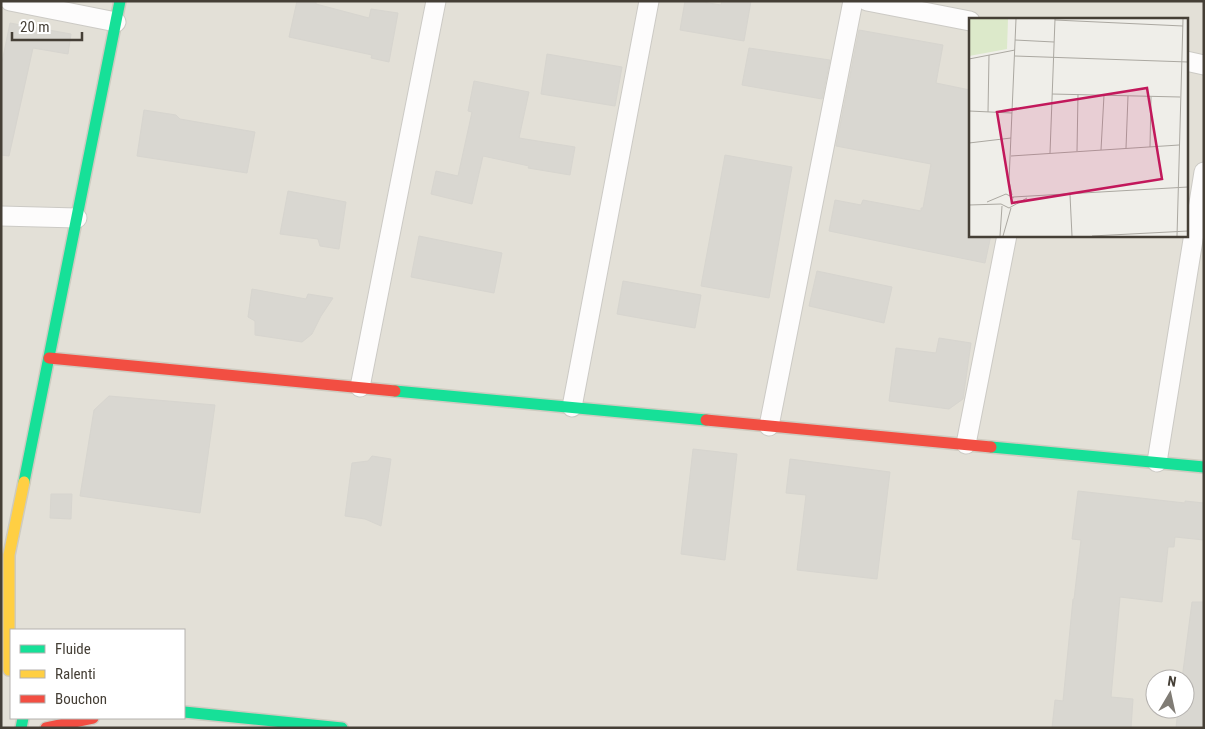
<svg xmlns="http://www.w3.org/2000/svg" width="1205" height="729" font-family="'Roboto Condensed',sans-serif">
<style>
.residential{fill:#e3e0d7;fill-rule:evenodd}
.building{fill:#d9d7d1;stroke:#d7d5cf}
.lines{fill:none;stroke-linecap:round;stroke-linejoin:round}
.street-casing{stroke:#cccac5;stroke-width:21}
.fast-casing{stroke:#cecbc0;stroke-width:14}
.slow-casing{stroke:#cecbc0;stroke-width:14}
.jam-casing{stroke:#cecbc0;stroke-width:14}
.street{stroke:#fdfcfc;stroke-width:19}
.fast{stroke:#16e098;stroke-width:11}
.slow{stroke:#ffcf43;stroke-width:11}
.jam{stroke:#f24e42;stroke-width:11}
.inset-road{fill:none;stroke:#aba8a1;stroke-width:1}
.view{fill:#c2185b;fill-opacity:0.15;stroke:#c2185b;stroke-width:2.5}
.inset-edge{fill:none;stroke:#453f36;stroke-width:2.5}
</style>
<rect width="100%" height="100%" fill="#efeee9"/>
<path class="residential" d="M1 1H1204V728H1ZM970 19H1186V235H970ZM11 630H184V718H11ZM1155 679H1185V709H1155Z"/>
<g class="building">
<path d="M297 1H316V4L369 18 371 9 398 13 389 62 371 58 372 55 289 37Z"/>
<path d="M685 1H697L721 5 722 1H751L744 41 680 30Z"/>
<path d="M10 23 71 34 68 54 33 48 9 156 1 155V67Z"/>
<path d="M859 30 943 45 936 83 970 90V235H991L985 263 829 231 835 200 861 205 863 200 921 211V208H923L931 164 836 146Z"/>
<path d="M749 48 830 60 822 99 742 85Z"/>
<path d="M547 54 622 67 615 106 541 94Z"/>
<path d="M474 81 529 92 519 138 575 147 570 175 528 168 529 166 483 156 472 204 431 194 436 171 458 176 472 112 468 111Z"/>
<path d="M144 110 176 115 180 119 255 132 247 173 137 156Z"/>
<path d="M725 155 792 167 769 298 701 286Z"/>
<path d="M288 191 346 202 339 249 320 246 318 239 280 234Z"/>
<path d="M419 236 502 253 494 293 411 277Z"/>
<path d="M817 271 892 287 884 323 809 306Z"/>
<path d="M623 281 701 295 695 328 617 314Z"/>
<path d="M252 289 306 299 308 294 333 298 321 316 312 334 302 342 255 335V321L248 317Z"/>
<path d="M939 338 971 343 963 399 949 409 889 401 896 348 936 353Z"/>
<path d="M109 396 215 405 200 513 80 496 94 410Z"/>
<path d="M693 449 737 454 725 560 681 554Z"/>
<path d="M372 456 391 459 381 526 365 519 345 516 352 463 368 461Z"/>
<path d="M790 459 890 472 877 579 797 570 806 495 786 493Z"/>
<path d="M1078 491 1185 503V501L1204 503V540L1175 537 1174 547H1168L1162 602 1120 597 1111 697 1133 699 1131 728H1052L1055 700 1063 701 1073 599H1074L1081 540 1072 539Z"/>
<path d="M51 494H72L71 519 50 518Z"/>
<path d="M1192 602H1204V728H1176L1178 709H1185V679H1182Z"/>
</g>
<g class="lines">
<g class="street-casing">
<g id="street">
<path d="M10 1 116 22"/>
<path d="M867 1 970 21"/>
<path d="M1186 61 1204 65"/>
<path d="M1 216 77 218"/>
<path d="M360 387 436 1"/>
<path d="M572 407 649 1"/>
<path d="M769 426 853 1"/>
<path d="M966 444 1007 235"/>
<path d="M1157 462 1204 172"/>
</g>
</g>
<g class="fast-casing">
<g id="fast">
<path d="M395 391 706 420"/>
<path d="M991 447 1204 467"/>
<path d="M24 482 120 1"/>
<path d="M184 712 342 728"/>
<path d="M21 728 23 718"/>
</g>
</g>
<g class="slow-casing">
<path id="slow" d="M9 670V555L24 482"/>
</g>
<g class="jam-casing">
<g id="jam">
<path d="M49 358 395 391"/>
<path d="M706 420 991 447"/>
<path d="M46 728 93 718"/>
</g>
</g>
<use href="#street" class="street"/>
<use href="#fast" class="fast"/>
<use href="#slow" class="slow"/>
<use href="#jam" class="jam"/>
</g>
<g transform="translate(969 18)">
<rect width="219" height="219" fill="#efeee9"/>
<path d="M0 1H39L38 31 0 38Z" fill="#dce9ca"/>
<path class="inset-road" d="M86 2 214 8M46 22 85 24M46 38 219 44M0 41 46 32M83 76 211 79M0 93 43 95M19 94 20 37M0 125 42 120M181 129 182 79M157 130 159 78M132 132 135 77M108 133 109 76M81 135 86 1M42 138 210 127M43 177 40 163 47 1M101 177 103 218M44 179 219 169M18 184 37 176 45 180M0 187 32 186 40 190 58 180M31 218 33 188M34 218 42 190M123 218 219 213M208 218 214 1"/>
<path class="view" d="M178 70 193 161 43 185 28 94Z"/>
<rect width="219" height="219" class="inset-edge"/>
</g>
<rect width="1205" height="729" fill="none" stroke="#453f36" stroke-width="5"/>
<rect x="10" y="629" width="175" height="90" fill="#ffffff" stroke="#b5b2af"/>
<rect x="20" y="645" width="25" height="8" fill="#16e098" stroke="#b5b2af"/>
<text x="55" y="654" font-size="15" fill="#453f36">Fluide</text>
<rect x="20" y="670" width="25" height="8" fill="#ffcf43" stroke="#b5b2af"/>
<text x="55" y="679" font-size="15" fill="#453f36">Ralenti</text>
<rect x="20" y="695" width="25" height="8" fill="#f24e42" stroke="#b5b2af"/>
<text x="55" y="704" font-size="15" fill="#453f36">Bouchon</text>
<g transform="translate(1170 694) rotate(9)"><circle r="24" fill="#ffffff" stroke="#b5b2af"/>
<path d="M0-4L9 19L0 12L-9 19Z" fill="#807c75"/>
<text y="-8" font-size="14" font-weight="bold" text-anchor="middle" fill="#453f36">N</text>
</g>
<path d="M12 32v8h70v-8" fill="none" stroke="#453f36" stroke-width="2.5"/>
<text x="20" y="32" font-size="15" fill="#453f36" stroke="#ffffff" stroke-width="4" paint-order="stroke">20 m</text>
</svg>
